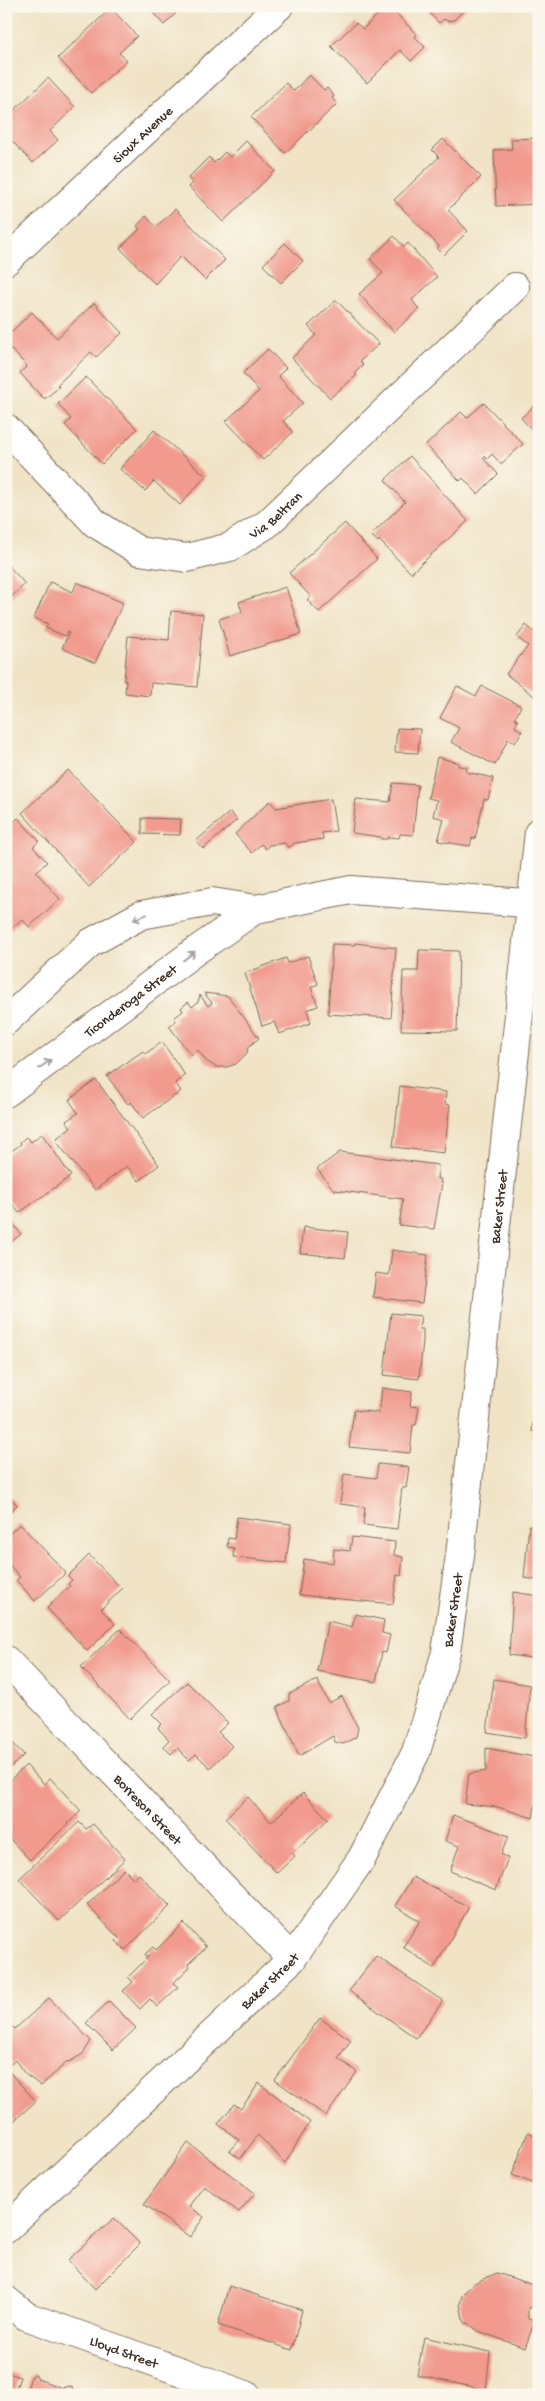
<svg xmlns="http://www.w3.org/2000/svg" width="545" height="2401" font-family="'Gochi Hand',sans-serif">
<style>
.building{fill:#f19a8d}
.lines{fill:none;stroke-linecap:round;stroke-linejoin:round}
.street-casing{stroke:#7a6b59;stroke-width:30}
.secondary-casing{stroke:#7a6b59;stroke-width:30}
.street{stroke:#fff;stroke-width:28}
.secondary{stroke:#fff;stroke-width:28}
.oneway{stroke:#a79f9a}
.labels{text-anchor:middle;stroke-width:4;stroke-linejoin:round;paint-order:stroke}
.street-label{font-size:14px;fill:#3b2a1e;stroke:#fbf7ec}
</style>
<rect width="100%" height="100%" fill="#fbf7ec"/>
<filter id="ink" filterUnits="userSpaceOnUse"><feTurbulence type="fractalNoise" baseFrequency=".02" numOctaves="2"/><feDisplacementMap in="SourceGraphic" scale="10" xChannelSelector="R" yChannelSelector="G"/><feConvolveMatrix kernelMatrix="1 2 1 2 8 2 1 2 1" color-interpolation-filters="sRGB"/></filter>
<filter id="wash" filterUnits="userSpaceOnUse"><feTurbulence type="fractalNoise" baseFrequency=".0096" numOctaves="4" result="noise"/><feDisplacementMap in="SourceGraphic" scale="20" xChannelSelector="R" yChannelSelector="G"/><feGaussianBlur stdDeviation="1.12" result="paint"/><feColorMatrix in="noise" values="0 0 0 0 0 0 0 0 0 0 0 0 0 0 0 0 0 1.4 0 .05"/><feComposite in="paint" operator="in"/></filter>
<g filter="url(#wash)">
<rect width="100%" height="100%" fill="#f0e3c6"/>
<g id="blocks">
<g class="building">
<path d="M147 6H183L164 25Z"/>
<path d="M386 6H389L417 35 415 37 425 47 411 61 400 50 367 83 331 46 356 23 363 29Z"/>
<path d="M423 6H468L454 20 447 21 444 19 439 23Z"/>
<path d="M111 8 137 36 119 53 127 60 91 93 58 58Z"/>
<path d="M309 75 324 90 327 88 334 96 332 98 337 104 285 153 251 117 286 83 294 91Z"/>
<path d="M48 78 75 107 50 131 58 140 33 163 6 135V118Z"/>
<path d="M539 138V204L496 206 494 150 512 149 511 139Z"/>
<path d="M443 139 481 177 448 210 468 231 444 255 437 248 439 246 394 200 439 157 432 150Z"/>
<path d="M246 141 275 171 223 222 189 187 193 183 188 178 209 157 214 163 225 152 230 157Z"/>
<path d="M175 209 225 260 205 280 181 256 155 284 120 248 140 229 137 226 146 216 156 227Z"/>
<path d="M394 236 404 247 408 243 437 277 412 300 419 309 394 332 359 294 383 273 370 259Z"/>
<path d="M285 243 303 261 281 283 263 265Z"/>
<path d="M336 300 379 344 360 361 363 365 355 373 357 375 330 398 292 358 316 335 308 326Z"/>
<path d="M94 303 122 333 96 357 91 352 57 385 59 387 46 398H43L20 373 27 366 6 344V337L32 312 57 338Z"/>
<path d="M268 349 286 368 278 376 303 403 283 421 293 432 263 460 226 421 259 391 243 373Z"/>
<path d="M86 377 137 429 102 464 65 425 71 419 58 404Z"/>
<path d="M539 401V437L521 418Z"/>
<path d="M484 403 523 444 501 464 492 454 487 459 485 456 483 458 498 474 478 494 463 478 460 481 426 445 461 412 467 418Z"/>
<path d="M154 430 206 476 180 505 154 481 145 491 120 469Z"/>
<path d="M410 456 468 521 411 573 379 540 378 542 371 535 405 502 385 480Z"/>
<path d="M345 523 377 559 319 612 307 600 311 597 289 573Z"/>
<path d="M6 563 25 584 6 602Z"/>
<path d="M50 582 73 592 77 582 123 603 95 663 62 648 69 633 67 632 65 636 46 628 48 624 34 618Z"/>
<path d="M286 587 301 634 230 656 219 619 242 612 239 602Z"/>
<path d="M171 611 203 614 197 687 151 683 150 696 125 693 126 681 124 680 128 636 169 640Z"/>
<path d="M526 625 539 636V690L534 696 506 674 528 646 517 637Z"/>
<path d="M457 686 476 696 482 686 521 706 515 718 518 721 515 727 522 731 515 743 508 739 495 765 451 742 459 728 440 718Z"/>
<path d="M397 728 420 729 418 753 395 752Z"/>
<path d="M437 757 459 763 458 766 467 767 466 772 493 778 488 800 484 799 475 839 472 838 470 846 438 841 444 819 433 816 437 800 428 798Z"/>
<path d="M68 770 137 842 89 887 22 813Z"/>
<path d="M393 783 418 785 413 835 400 834 399 838 388 837V839H381V837L352 833 356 799 390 802Z"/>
<path d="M331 799 336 831 322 833 323 839 295 843 288 848 285 843 269 845 266 849 261 844 252 853 235 834 270 801 276 808Z"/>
<path d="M230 812 237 820 203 849 196 841Z"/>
<path d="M18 818 39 841 33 847 47 862 36 872 60 899 29 927 22 919 11 929 6 924V829Z"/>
<path d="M142 818 181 819 180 835 142 834Z"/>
<path d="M355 943 396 948 391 1018 328 1014 332 944 355 945Z"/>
<path d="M419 950 459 951 457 1031 401 1030 403 971H418Z"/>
<path d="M308 956 318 984 311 987 318 1006 307 1010 311 1023 279 1034 274 1022 262 1026 245 973 286 958 288 963Z"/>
<path d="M204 993 228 996 259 1038 248 1047 247 1053 236 1064 227 1067H216L206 1061 198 1050 191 1055 169 1026 176 1021 174 1018 183 1011 181 1008 188 1002 192 1007 198 1002 200 995 208 1006 212 1003Z"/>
<path d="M162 1042 185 1075 175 1083 181 1091 143 1118 131 1102 128 1104 107 1076 143 1051 145 1054Z"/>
<path d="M96 1080 159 1165 139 1181 127 1166 95 1190 56 1141 58 1139 57 1138 71 1127 66 1121 78 1113 69 1100Z"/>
<path d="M400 1086 446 1092 445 1104 450 1105 444 1153 393 1147Z"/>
<path d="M42 1134 71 1176 19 1213 6 1195V1155L21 1144 20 1142 26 1137 31 1142Z"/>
<path d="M340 1152 438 1165 437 1179H441L440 1183H442L434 1229 399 1225 403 1199 334 1190 317 1169Z"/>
<path d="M6 1215 21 1234 6 1246Z"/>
<path d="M303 1227 348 1232 345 1258 300 1253Z"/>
<path d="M392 1250 428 1255 422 1303 373 1297 376 1273 389 1275Z"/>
<path d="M391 1313 421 1316 419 1329H423V1341L419 1379 384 1375Z"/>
<path d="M382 1388 412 1392 410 1406 419 1407 416 1425H413L410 1453 349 1447 354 1410 379 1413Z"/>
<path d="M535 1403 539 1404V1432L532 1431Z"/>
<path d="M537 1450H539V1503L533 1502Z"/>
<path d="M378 1464 409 1467 406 1488H402L397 1529 363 1525 365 1507 340 1504 344 1474 376 1478Z"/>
<path d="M6 1493 17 1505 6 1515Z"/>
<path d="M237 1517 291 1524 286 1563 233 1557 234 1548 227 1547 228 1538 234 1539Z"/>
<path d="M20 1524 66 1573 35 1601 16 1580 20 1577 6 1561V1537Z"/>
<path d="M529 1525 539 1527V1580L524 1578Z"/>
<path d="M352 1537 395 1542 394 1555 403 1557 401 1576 397 1575 393 1604 299 1595 304 1559 333 1563 334 1549 350 1551Z"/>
<path d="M89 1555 122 1589 101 1609 115 1624 87 1651 47 1608 70 1586 68 1584 72 1580 68 1576Z"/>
<path d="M513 1592 539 1596V1659L509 1655Z"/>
<path d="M355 1614 384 1620 382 1633 390 1635 386 1653 382 1652 376 1682 317 1671 328 1621 352 1627Z"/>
<path d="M120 1629 170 1680 130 1719 81 1667Z"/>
<path d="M494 1679 530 1685 525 1738 487 1732Z"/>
<path d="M317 1680 329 1703 342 1696 358 1728 356 1737 343 1744 335 1742 333 1736 299 1756 277 1707 289 1701V1694Z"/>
<path d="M187 1682 228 1723 218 1732 232 1746 210 1768 196 1754 189 1760 177 1748 171 1754 163 1746 169 1740 158 1728 162 1724 152 1714Z"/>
<path d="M6 1732 12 1738 10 1740 24 1755 6 1772Z"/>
<path d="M486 1748 539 1758V1781L533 1818 498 1807 465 1804 469 1774 486 1771Z"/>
<path d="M26 1765 44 1784 50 1778 81 1811 30 1860 6 1835V1784Z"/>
<path d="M303 1793 328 1819 292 1853 295 1856 277 1873 225 1818 248 1797 271 1822Z"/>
<path d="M453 1815 509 1836 501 1854 508 1858 496 1890 450 1871 459 1846 445 1841Z"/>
<path d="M79 1822 86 1829 93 1824 125 1859 59 1921 19 1879Z"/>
<path d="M124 1869 134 1879 139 1874 170 1906 125 1950 116 1941 119 1938 87 1905Z"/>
<path d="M413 1877 469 1907 434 1968 403 1947 420 1921 395 1906Z"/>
<path d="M184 1923 206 1947 188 1964 190 1967 173 1983 178 1987 157 2007 150 1999 140 2009 123 1991 133 1982 128 1977 148 1957 145 1954 153 1947 156 1950Z"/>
<path d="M376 1956 443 2001 416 2038 349 1991Z"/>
<path d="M49 1998 91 2041 83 2054 69 2062 68 2061 41 2086 25 2074 15 2060 9 2065 6 2062V2030L11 2025 15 2029Z"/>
<path d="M109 2001 136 2028 113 2050 86 2023Z"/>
<path d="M320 2018 351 2040 338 2058 357 2072 326 2116 275 2080Z"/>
<path d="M9 2072 36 2101 6 2128V2075Z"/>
<path d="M259 2083 310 2122 285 2163 258 2135 240 2159 229 2151 239 2140 218 2124 234 2104 241 2109Z"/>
<path d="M539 2084V2104L533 2101 534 2099 532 2097Z"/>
<path d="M528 2132 539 2137V2192L533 2190 535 2184 512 2175Z"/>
<path d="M188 2143 255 2193 239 2212 204 2186 189 2206 204 2217 190 2237 144 2204Z"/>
<path d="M114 2218 140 2244 95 2289 68 2260Z"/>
<path d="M497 2273 536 2286 533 2308 528 2307V2318L535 2320 525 2348 478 2331 468 2323 466 2324 463 2319 460 2304 462 2295 474 2283Z"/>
<path d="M229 2286 302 2310 292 2350 218 2325Z"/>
<path d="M424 2337 490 2352 486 2390 417 2375Z"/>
<path d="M6 2372 20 2377 14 2395H6Z"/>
<path d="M35 2374 38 2379 62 2388 68 2386 72 2387 73 2395H25L31 2377Z"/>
</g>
</g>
</g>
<g filter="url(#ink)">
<use href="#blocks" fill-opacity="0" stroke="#7a6b59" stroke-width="1"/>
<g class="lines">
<g class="street-casing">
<g id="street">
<path id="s1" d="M6 261 279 6"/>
<path id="s2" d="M6 428 95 523 139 551 187 558 230 547 267 524 515 287"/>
<path id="s3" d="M6 1660 292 1959"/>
<path id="s4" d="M6 2300 26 2316 246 2395"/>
</g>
</g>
<g class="secondary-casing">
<g id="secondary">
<path d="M6 1021 90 943 141 915 212 902 256 909 351 890 539 904"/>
<path id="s5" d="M6 1093 194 952 256 909"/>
<path id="s6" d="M6 2229 292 1959 362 1858 416 1752 446 1652 460 1555 539 832"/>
</g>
</g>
<use href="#street" class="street"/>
<use href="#secondary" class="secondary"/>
</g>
<defs><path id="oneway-shaft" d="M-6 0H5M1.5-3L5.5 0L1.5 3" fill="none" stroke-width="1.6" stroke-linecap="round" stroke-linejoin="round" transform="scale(1.25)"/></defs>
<g class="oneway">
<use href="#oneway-shaft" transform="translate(140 917) rotate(159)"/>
<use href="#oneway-shaft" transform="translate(189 956) rotate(-37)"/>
<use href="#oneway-shaft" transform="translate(45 1064) rotate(-37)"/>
</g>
</g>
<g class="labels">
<g class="street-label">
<text dy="5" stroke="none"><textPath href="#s1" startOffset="186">Sioux Avenue</textPath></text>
<text dy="5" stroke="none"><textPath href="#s2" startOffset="331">Via Beltran</textPath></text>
<text dy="5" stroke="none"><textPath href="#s5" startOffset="155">Ticonderoga Street</textPath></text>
<text dy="5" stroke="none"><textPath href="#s6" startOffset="1188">Baker Street</textPath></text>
<text dy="5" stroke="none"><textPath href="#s6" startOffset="782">Baker Street</textPath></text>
<text dy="5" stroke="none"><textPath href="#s3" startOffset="206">Borreson Street</textPath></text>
<text dy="5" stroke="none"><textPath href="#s6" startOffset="362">Baker Street</textPath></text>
<text dy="5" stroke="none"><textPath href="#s4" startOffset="130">Lloyd Street</textPath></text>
</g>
</g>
<rect width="545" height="2401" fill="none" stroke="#fbf7ec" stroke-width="25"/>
</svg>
